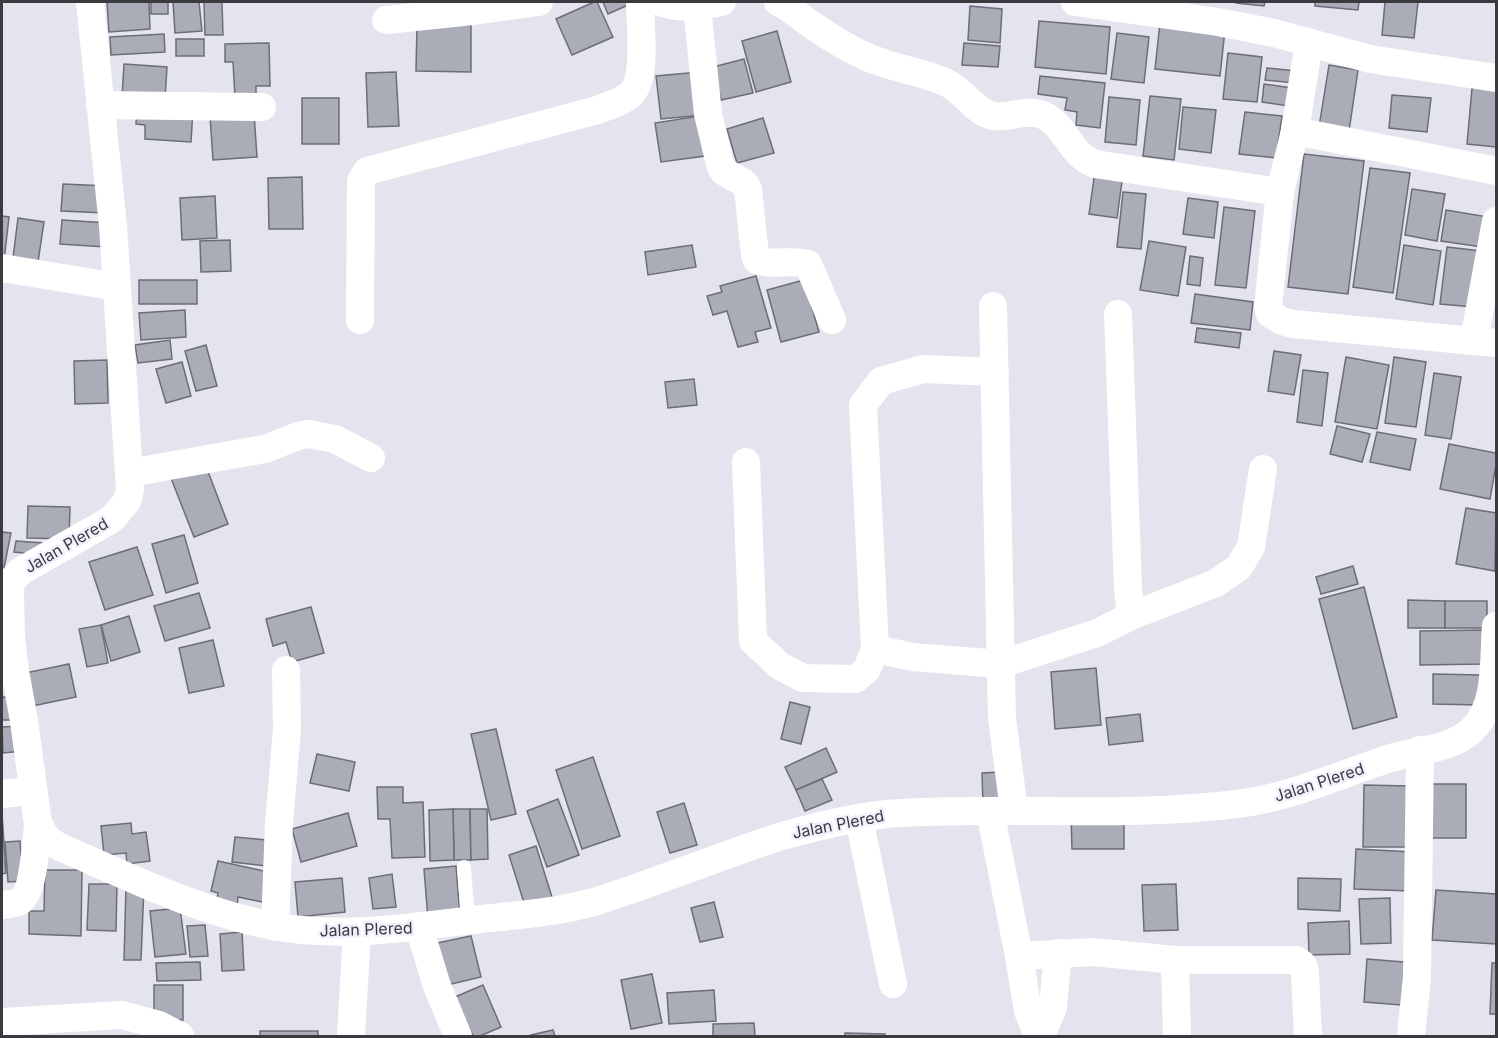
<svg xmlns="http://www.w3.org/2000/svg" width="1498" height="1038" font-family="Inter,sans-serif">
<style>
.building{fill:#aaacb7;stroke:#6c6d77;stroke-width:1.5}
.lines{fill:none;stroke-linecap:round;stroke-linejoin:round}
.service{stroke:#fff;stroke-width:14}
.minor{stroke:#fff;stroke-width:28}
.labels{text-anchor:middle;stroke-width:5;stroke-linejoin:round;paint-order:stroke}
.street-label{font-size:16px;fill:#3a3a3f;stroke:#f1f1fd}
</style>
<rect width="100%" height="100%" fill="#e4e4ef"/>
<g class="building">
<path d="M107 2H149L150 29 109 32Z"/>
<rect x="151" y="2" width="17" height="12"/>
<path d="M173 2H199L202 31 175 33Z"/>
<path d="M204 2H222L223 35H205Z"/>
<path d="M594 2H597L613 37 572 55 556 19Z"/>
<path d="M603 2H627L628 5 608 14Z"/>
<path d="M1236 2H1265L1264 6 1236 3Z"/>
<path d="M1315 2H1359L1358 10 1315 6Z"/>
<path d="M1385 2H1418L1414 38 1382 35Z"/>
<path d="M970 6 1002 9 1000 43 968 40Z"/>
<path d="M1039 21 1110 27 1106 74 1035 67Z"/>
<path d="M1160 23 1225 30 1220 76 1155 69Z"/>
<path d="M417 24 471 25V72L416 71Z"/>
<path d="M777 31 791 82 756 92 742 41Z"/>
<path d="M1117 33 1149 37 1144 83 1111 79Z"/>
<path d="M164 34 165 52 111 55 110 37Z"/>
<rect x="176" y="39" width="28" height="17"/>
<path d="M269 43 270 86H256V97L235 98 233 62H225V44Z"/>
<path d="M964 43 1000 46 998 67 962 65Z"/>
<path d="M1228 53 1262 57 1257 102 1223 99Z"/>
<path d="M744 59 753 93 721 100 713 67Z"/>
<path d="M124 64 167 67 165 99 122 97Z"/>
<path d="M1329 65 1358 70 1349 131 1319 127Z"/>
<path d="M1267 68 1296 71 1295 83 1265 80Z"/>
<path d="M396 72 399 126 368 127 366 73Z"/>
<path d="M699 72 704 115 661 119 656 76Z"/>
<path d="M1040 76 1105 83 1100 128 1076 125 1077 112 1065 110 1067 98 1038 94Z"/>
<path d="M1264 84 1292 88 1289 106 1262 102Z"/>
<path d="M1472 88 1496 90V147L1467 144Z"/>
<path d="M1392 95 1431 98 1427 132 1389 128Z"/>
<path d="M1150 96 1181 99 1174 160 1143 156Z"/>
<path d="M1109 97 1140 100 1136 145 1105 142Z"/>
<rect x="302" y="98" width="37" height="46"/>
<path d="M137 106 193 109 191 142 145 139V125L136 124Z"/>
<path d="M1183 107 1216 110 1211 153 1179 149Z"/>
<path d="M1245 112 1282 116 1276 158 1239 154Z"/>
<path d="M254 113 257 157 213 160 210 116Z"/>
<path d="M699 116 705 156 661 162 655 123Z"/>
<path d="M763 118 774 153 737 163 727 129Z"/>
<path d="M1304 154 1364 161 1348 294 1288 287Z"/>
<path d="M1370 168 1410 173 1393 293 1353 287Z"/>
<path d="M1095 171 1123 174 1117 218 1089 214Z"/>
<path d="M302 177 303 229H269L268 178Z"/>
<path d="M63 184 107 186 105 213 61 211Z"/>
<path d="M1412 189 1445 194 1437 241 1405 235Z"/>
<path d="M1123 192 1146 194 1141 249 1117 247Z"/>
<path d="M215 196 217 238 182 240 180 198Z"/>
<path d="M1188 198 1218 202 1214 238 1183 234Z"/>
<path d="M1224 207 1255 211 1246 288 1215 285Z"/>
<path d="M1446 210 1494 218 1489 248 1441 241Z"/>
<path d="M2 216 9 217 4 261 2 260Z"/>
<path d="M18 218 44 222 38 262 13 258Z"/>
<path d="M62 220 108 223 106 247 60 244Z"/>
<path d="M230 240 231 271 201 272 200 241Z"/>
<path d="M1149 241 1186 247 1178 296 1140 290Z"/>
<path d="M692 245 696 267 648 275 645 252Z"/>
<path d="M1404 245 1441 251 1433 305 1396 299Z"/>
<path d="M1447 247 1481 251 1474 307 1440 304Z"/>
<path d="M1190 256 1203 258 1200 286 1187 284Z"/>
<path d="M756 276 771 328 755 332 758 342 738 347 727 311 713 315 707 296 722 292 720 286Z"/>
<rect x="139" y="280" width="58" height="24"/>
<path d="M804 280 819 332 781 342 767 290Z"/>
<path d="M1195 294 1253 302 1250 330 1191 323Z"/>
<path d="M185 310 186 337 141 340 139 313Z"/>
<path d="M1197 328 1241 333 1239 348 1195 342Z"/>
<path d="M170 340 172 359 138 363 135 345Z"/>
<path d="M206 345 217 386 196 391 185 351Z"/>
<path d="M1274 351 1301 355 1294 395 1268 391Z"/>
<path d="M1346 357 1389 365 1377 429 1335 422Z"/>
<path d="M1394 357 1426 362 1416 427 1385 423Z"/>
<path d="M107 360 108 403 75 404 74 361Z"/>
<path d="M182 362 191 396 166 403 156 369Z"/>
<path d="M1303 370 1328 373 1322 426 1297 422Z"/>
<path d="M1434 373 1461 377 1451 439 1425 435Z"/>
<path d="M694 379 697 405 668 408 665 382Z"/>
<path d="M1337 426 1370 434 1362 462 1330 454Z"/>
<path d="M1377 432 1416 439 1410 470 1370 462Z"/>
<path d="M1449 444 1496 453V465L1490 499 1440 489Z"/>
<path d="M204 461 228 524 194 537 169 473Z"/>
<path d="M28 506 70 507 69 539 27 538Z"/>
<path d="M1466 508 1496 513 1495 571 1456 564Z"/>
<path d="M2 532 11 533 4 568H2Z"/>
<path d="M184 535 198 583 166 593 152 544Z"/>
<path d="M16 541 44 543 43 555 14 552Z"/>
<path d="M137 547 153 595 105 610 89 562Z"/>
<path d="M1353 566 1358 584 1321 594 1316 577Z"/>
<path d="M1364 587 1397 717 1353 729 1319 599Z"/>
<path d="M199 593 210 628 165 641 154 606Z"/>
<path d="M1408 600 1445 601V628H1408Z"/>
<rect x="1445" y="601" width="42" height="27"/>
<path d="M311 607 324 653 292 662 286 642 273 646 266 619Z"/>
<path d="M129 616 140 652 111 661 101 625Z"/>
<path d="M101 625 108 663 87 667 79 629Z"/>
<path d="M1483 630V664L1420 665V631Z"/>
<path d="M213 640 224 686 189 693 179 648Z"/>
<path d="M69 664 76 697 32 706 25 673Z"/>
<path d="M1096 668 1101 725 1055 729 1051 672Z"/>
<path d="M1433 674 1481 675 1480 705 1433 704Z"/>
<path d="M2 697 18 698V720H2Z"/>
<path d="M790 702 810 707 801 744 781 739Z"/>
<path d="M1140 714 1143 741 1109 745 1106 718Z"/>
<path d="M21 726 23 751 3 753 2 727Z"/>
<path d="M496 729 516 814 491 820 471 734Z"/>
<path d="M826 748 837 772 796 790 785 767Z"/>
<path d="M317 754 355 762 349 791 310 783Z"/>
<path d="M593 757 620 836 582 849 556 770Z"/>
<path d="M1000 772 1001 804 983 805 982 773Z"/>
<path d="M822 779 832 800 805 811 796 790Z"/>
<path d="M1431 784H1466V838H1430Z"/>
<path d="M1364 785 1410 786 1409 847H1363Z"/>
<path d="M377 787H403V803L423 802 425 857 392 858 390 819H378Z"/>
<path d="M558 799 579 855 547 867 527 811Z"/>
<path d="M684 803 697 845 670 853 657 812Z"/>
<path d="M453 809H470L471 860H454Z"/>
<path d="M453 809 454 860 430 861 429 810Z"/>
<path d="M470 809H487L488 859 471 860Z"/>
<path d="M348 813 357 846 301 862 292 829Z"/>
<path d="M2 814 6 873 2 874Z"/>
<path d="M1071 815H1124V849H1072Z"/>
<path d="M131 823 132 834 146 832 150 861 127 864 126 853 104 855 101 826Z"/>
<path d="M235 837 277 841 274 867 232 862Z"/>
<path d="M20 841 23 881 8 882 5 842Z"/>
<path d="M536 846 552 897 525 906 509 855Z"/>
<path d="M1356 849 1413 852 1411 891 1354 889Z"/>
<path d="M218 861 273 873 267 903 238 897 237 908 216 904 218 893 211 891Z"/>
<path d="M456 866 460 916 428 919 424 869Z"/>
<path d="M45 870H82L81 936 29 934V911H44Z"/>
<path d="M392 874 396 907 373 909 369 878Z"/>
<path d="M342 878 345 912 298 917 295 882Z"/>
<path d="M1298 878 1341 879 1340 911 1298 909Z"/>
<path d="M89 884H117L116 931 87 930Z"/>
<path d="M1176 884 1178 930 1144 931 1142 885Z"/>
<path d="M126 886H144L141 960H124Z"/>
<path d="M1436 890 1496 894V944L1432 940Z"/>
<path d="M1390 898 1391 943 1361 944 1359 899Z"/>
<path d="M714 902 723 937 700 942 691 908Z"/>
<path d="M180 908 186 954 155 957 150 911Z"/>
<path d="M1349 921 1350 954 1309 955 1308 923Z"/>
<path d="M205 925 208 956 190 957 187 926Z"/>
<path d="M242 932 244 970 222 971 220 934Z"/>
<path d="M471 936 481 977 447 985 437 943Z"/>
<path d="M1367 959 1416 963 1414 1006 1364 1002Z"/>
<path d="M200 962 201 980 157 981 156 963Z"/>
<path d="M1492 963H1496V1014H1490Z"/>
<path d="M652 974 662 1023 631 1029 621 980Z"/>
<rect x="154" y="985" width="29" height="35"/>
<path d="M483 985 501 1027 480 1036H473L455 997Z"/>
<path d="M714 990 716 1021 669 1024 667 993Z"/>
<path d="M754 1023 755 1036H713V1024Z"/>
<path d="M553 1030 555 1036H532L531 1035Z"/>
<rect x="260" y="1031" width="58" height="5"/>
<path d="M845 1033 885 1034V1036H845Z"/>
</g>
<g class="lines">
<path class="service" d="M464 867 468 921"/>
<g class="minor">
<path d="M90 2 113 226 130 490 127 501 112 519 21 571 11 581 10 593 11 638 15 671 24 721 38 824 48 840 60 847C129 877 199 912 273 926 341 939 413 927 481 919 520 915 560 912 597 901 660 881 720 856 782 836 814 827 846 819 879 815 909 811 940 812 970 811 1058 810 1148 815 1237 804 1289 798 1338 775 1388 759 1415 750 1452 750 1473 729 1498 704 1493 660 1496 626"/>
<path d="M660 2C681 10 700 6 722 2"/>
<path d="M778 2C791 8 800 17 812 25 828 36 845 47 863 55 890 69 921 70 949 84 964 92 975 112 993 116 1009 119 1027 108 1043 115 1066 125 1070 155 1095 164L1280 192"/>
<path d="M1075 2 1218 22 1274 33 1370 59 1496 78"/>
<path d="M697 7 708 114 720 164 723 171 744 183 748 189 755 255 757 260C773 266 791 259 808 264L832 320"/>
<path d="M386 20 473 11 539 2"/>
<path d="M1309 42 1295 131 1280 192 1268 307 1270 314 1282 321 1293 324 1496 343"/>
<path d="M100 105 262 107"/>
<path d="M1295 131 1496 171"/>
<path d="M2 268 117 287"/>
<path d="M993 306 1002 718 1014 811"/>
<path d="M360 320 361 181 367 171 594 111C605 107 623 102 632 93 647 76 640 24 640 2"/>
<path d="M1474 340 1496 221"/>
<path d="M746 462 753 641 780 666 803 678 856 679 867 669 875 649 913 657 1001 664 1097 633 1131 616 1128 588 1118 314"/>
<path d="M129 473 265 449 298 436 309 434 335 439 371 458"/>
<path d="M1131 616 1216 583 1239 567 1251 547 1263 469"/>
<path d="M875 649 863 405 881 381 923 369 995 372"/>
<path d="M2 794 33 791"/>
<path d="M990 811 1019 956 1028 1011 1038 1036"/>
<path d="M859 818 893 984"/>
<path d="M2 905C7 904 15 904 20 901 34 892 36 840 38 824"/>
<path d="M275 927 279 822 287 730 286 670"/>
<path d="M419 927 437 986 458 1036"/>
<path d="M1019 956 1093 952 1175 960H1296L1303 965 1305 972 1308 1036"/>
<path d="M1175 960 1177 1036"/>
<path d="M2 1022 122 1015 159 1025 180 1036"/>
<path d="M351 1036 357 931"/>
<path d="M1041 1036 1053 1007 1058 953"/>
<path d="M1411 1036 1417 977 1420 750"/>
</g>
</g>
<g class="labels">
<g class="street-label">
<text transform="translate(66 545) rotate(-30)" y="6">Jalan Plered</text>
<text transform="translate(1319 782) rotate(-18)" y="6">Jalan Plered</text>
<text transform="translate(838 824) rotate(-11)" y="6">Jalan Plered</text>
<text transform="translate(366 929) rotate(-2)" y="6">Jalan Plered</text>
</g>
</g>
<rect width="1498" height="1038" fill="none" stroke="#3a3a3f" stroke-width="6"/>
</svg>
